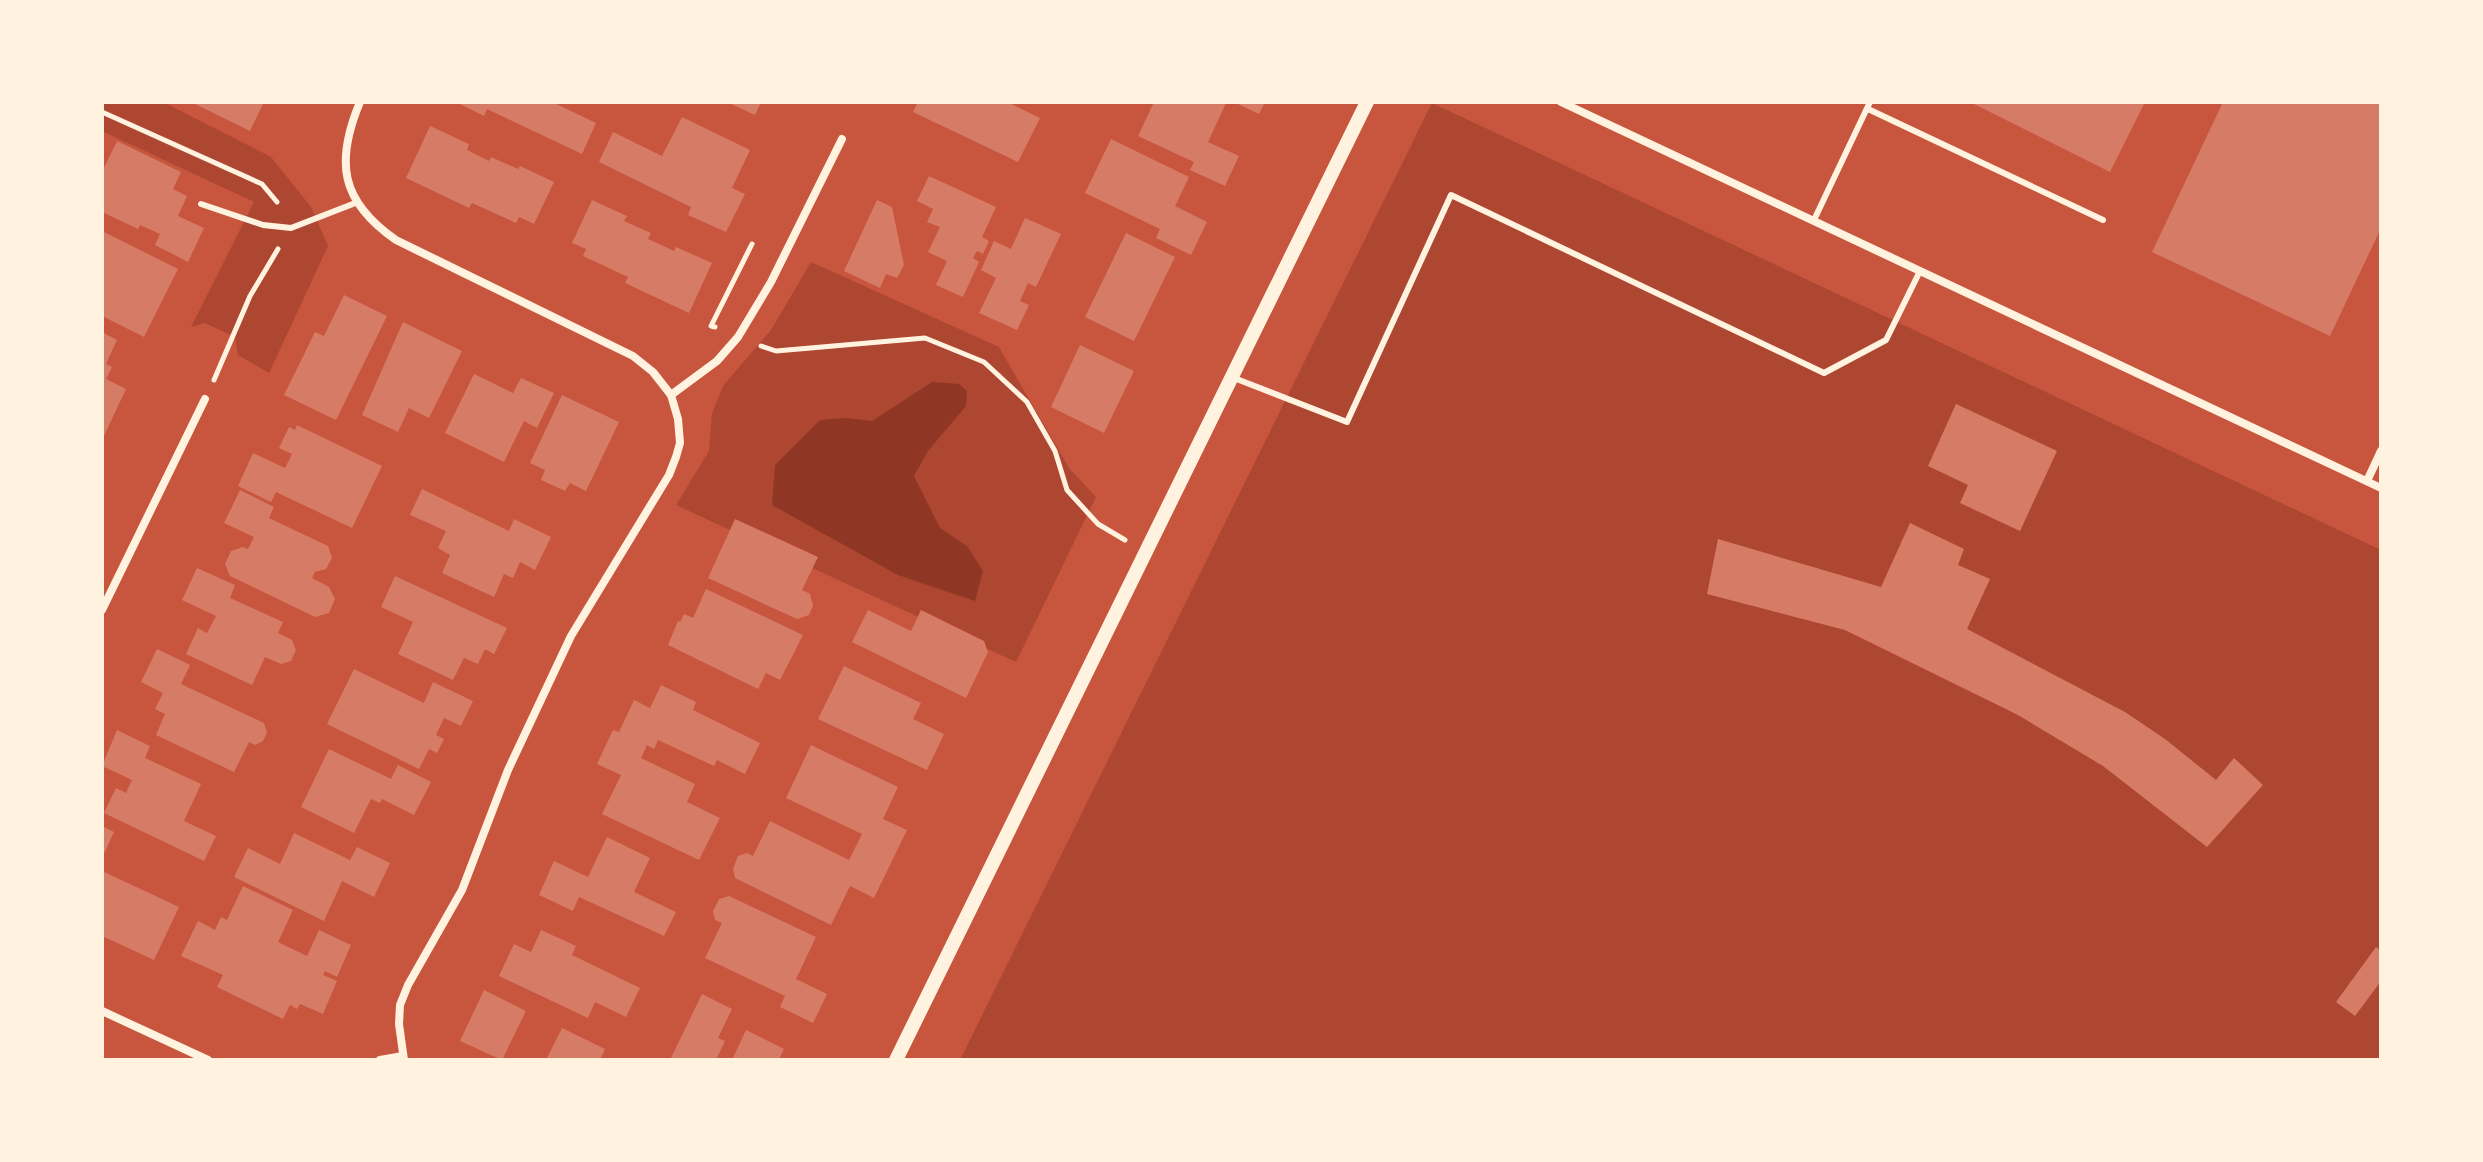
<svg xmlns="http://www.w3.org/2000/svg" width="2483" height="1162" font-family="Lora,serif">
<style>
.green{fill:#ae4732}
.water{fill:#8f3625}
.building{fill:#d67c66}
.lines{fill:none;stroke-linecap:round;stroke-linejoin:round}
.path{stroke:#fff3e0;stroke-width:5}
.service{stroke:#fff3e0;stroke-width:6}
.minor{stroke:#fff3e0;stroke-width:8}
.tertiary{stroke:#fff3e0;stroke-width:14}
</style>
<rect width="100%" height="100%" fill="#c8553d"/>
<g class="green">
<path d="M102 102H163L271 157 311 207 328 246 269 373 238 355 235 337 205 323 191 327 254 202 102 131Z"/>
<path d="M1432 103 2381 550V1060H960Z"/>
<path d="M811 262 999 347 1069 468 1096 497 1016 662 676 505 709 451 712 413 723 386 771 330Z"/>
</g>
<path class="water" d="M932 382 959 384 967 391 966 406 928 451 914 476 940 528 967 546 983 571 975 601 898 575 772 505 775 465 820 420 845 418 872 421Z"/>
<g class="building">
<path d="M191 102H264L250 131Z"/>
<path d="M456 102H552L596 123 582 154 487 109 484 116Z"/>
<path d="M727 102H761L755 115Z"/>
<path d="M918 102H1007L1040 118 1018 162 913 112Z"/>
<path d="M1154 102 1226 103 1208 142 1239 156 1225 186 1190 170 1194 162 1138 136Z"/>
<path d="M1234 102H1265L1259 114Z"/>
<path d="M1970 102H2145L2110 172Z"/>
<path d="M2223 102H2381V228L2330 336 2152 252Z"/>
<path d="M682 117 750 150 732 188 745 194 726 232 688 215 691 207 599 162 613 132 662 156Z"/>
<path d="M430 126 469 144 467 150 489 161 491 157 518 169 520 166 554 182 534 224 519 217 516 223 472 203 469 208 406 178Z"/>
<path d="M1111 139 1189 177 1175 206 1207 222 1191 255 1156 238 1160 229 1085 193Z"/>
<path d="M117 141 181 172 173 189 187 196 178 216 204 228 188 262 155 245 160 234 140 225 138 229 102 212V172Z"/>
<path d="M929 176 996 207 982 237 989 241 983 254 977 251 973 258 979 262 963 297 936 285 947 261 928 252 940 227 927 222 933 209 917 201Z"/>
<path d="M592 200 627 216 624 221 651 233 648 239 674 251 676 247 712 263 689 313 625 283 628 277 583 256 586 249 572 243Z"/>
<path d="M877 200 892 207 904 265 897 278 886 274 880 288 844 271Z"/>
<path d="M1025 218 1061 234 1036 287 1028 283 1020 301 1029 305 1017 330 979 313 996 278 981 270 994 241 1011 249Z"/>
<path d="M102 231 178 269 144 337 102 316Z"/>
<path d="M1126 233 1175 257 1134 341 1085 317Z"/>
<path d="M344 295 387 316 336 420 284 395 315 332 324 336Z"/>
<path d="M403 322 462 351 429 418 409 408 398 432 362 415Z"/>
<path d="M102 332 117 340 106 364 112 367 106 379 126 389 102 440Z"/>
<path d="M1080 345 1134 371 1104 433 1051 407Z"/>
<path d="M474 374 513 393 521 378 554 393 537 428 524 421 504 462 445 433Z"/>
<path d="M562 395 619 422 586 491 570 483 565 491 541 480 545 470 530 463Z"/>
<path d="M1956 404 2057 451 2020 531 1960 503 1968 485 1928 466Z"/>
<path d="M297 425 382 466 352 528 276 492 271 502 238 486 253 453 285 468 292 454 279 448 289 427 295 430Z"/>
<path d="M422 489 509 531 514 519 551 537 535 570 520 562 513 578 504 574 494 597 442 573 450 555 438 548 446 531 410 515Z"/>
<path d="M240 490 274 507 269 518 328 546 332 558 326 569 315 572 312 578 329 587 335 599 329 613 315 617 230 576 225 564 231 551 243 547 248 549 254 537 224 523Z"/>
<path d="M735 519 818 557 802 590 810 594 813 606 809 615 797 619 708 578Z"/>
<path d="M1910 523 1964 549 1958 565 1990 579 1967 629 2125 712 2165 739 2216 780 2234 758 2263 785 2207 847 2103 766 2018 715 1845 630 1707 594 1718 539 1881 587Z"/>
<path d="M197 568 235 585 230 598 283 622 278 633 292 640 296 650 291 661 281 664 265 657 252 685 186 654 198 628 207 633 216 616 182 600Z"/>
<path d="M395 576 507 628 494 654 485 649 478 664 464 658 453 680 398 654 413 622 381 607Z"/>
<path d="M706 589 803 635 780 680 766 673 758 689 668 645 678 621 680 622 684 614 693 618Z"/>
<path d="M868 610 911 631 921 610 984 641 988 652 966 698 852 642Z"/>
<path d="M157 649 190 665 181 684 264 723 267 733 263 741 255 745 249 742 234 772 156 735 165 714 155 709 163 693 141 682Z"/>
<path d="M844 666 921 703 913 719 944 734 927 770 818 719Z"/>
<path d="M354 669 424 703 433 682 473 701 461 726 444 718 436 735 444 739 437 753 429 749 419 769 327 724Z"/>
<path d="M661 685 696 702 693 710 760 743 745 774 717 760 714 766 658 740 654 749 647 745 641 758 695 784 687 802 720 818 699 860 602 814 621 775 597 764 613 730 619 732 634 700 650 708Z"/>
<path d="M117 730 150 746 145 758 201 784 184 821 216 836 204 861 104 813 116 788 126 793 132 780 102 766Z"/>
<path d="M811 745 898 787 883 819 907 830 874 898 850 886 831 925 735 878 733 869 738 856 747 853 753 856 770 821 849 860 862 834 786 798Z"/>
<path d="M329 749 391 779 398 765 431 782 414 815 382 799 380 803 371 799 354 833 301 807Z"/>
<path d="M102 826 114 832 102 858Z"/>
<path d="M294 833 350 860 357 847 390 863 374 897 342 881 324 921 234 877 248 848 280 864Z"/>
<path d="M607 837 650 858 634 892 676 912 664 936 579 897 573 911 539 895 554 861 588 877Z"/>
<path d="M102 871 179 907 154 960 102 936Z"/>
<path d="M243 886 293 910 278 942 307 956 319 930 351 945 337 977 325 971 323 975 337 981 323 1014 300 1004 297 1009 290 1005 283 1019 217 987 223 975 181 956 198 921 215 930 221 917 227 920Z"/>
<path d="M729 896 816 937 796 979 827 994 813 1023 780 1007 785 996 705 958 722 923 715 920 713 911 719 899Z"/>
<path d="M541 930 576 946 572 955 640 988 626 1017 595 1002 588 1018 499 976 514 944 531 952Z"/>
<path d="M2376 947 2381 951V981L2355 1016 2336 1002Z"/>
<path d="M484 990 526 1011 502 1060 460 1041Z"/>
<path d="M702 994 732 1009 718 1038 725 1041 716 1060H670Z"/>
<path d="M562 1028 605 1049 600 1060H546Z"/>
<path d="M746 1030 784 1049 779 1060H732Z"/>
</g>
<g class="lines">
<g class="path">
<path d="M102 112 262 184 277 202"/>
<path d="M715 327 711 326 752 244"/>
<path d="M761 346 776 351 925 338 984 362 1027 402 1055 451 1067 490 1098 524 1125 540"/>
<path d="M214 380 250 296 278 249"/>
</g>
<g class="service">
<path d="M1868 109 2103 220"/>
<path d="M201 204 263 225 291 228 358 202"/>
<path d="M1814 220 1870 102"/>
<path d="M1234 378 1347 422 1451 195 1824 373 1886 340 1920 271"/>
</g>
<g class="minor">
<path d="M360 102C335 162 340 201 396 240L633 356 653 372 671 395 678 419 680 443 676 457 669 475 571 636 508 770 462 890 408 985 400 1005 399 1024 404 1060"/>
<path d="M1561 102 2381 488"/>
<path d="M671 395 717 361 738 337 771 282 842 139"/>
<path d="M2367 481 2381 451"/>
<path d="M102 610 205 399"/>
<path d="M102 1011 208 1060"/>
<path d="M380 1060 403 1056"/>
</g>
<path class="tertiary" d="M896 1060 1367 102"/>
</g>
<rect width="2483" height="1162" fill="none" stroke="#fff3e0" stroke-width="208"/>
</svg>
